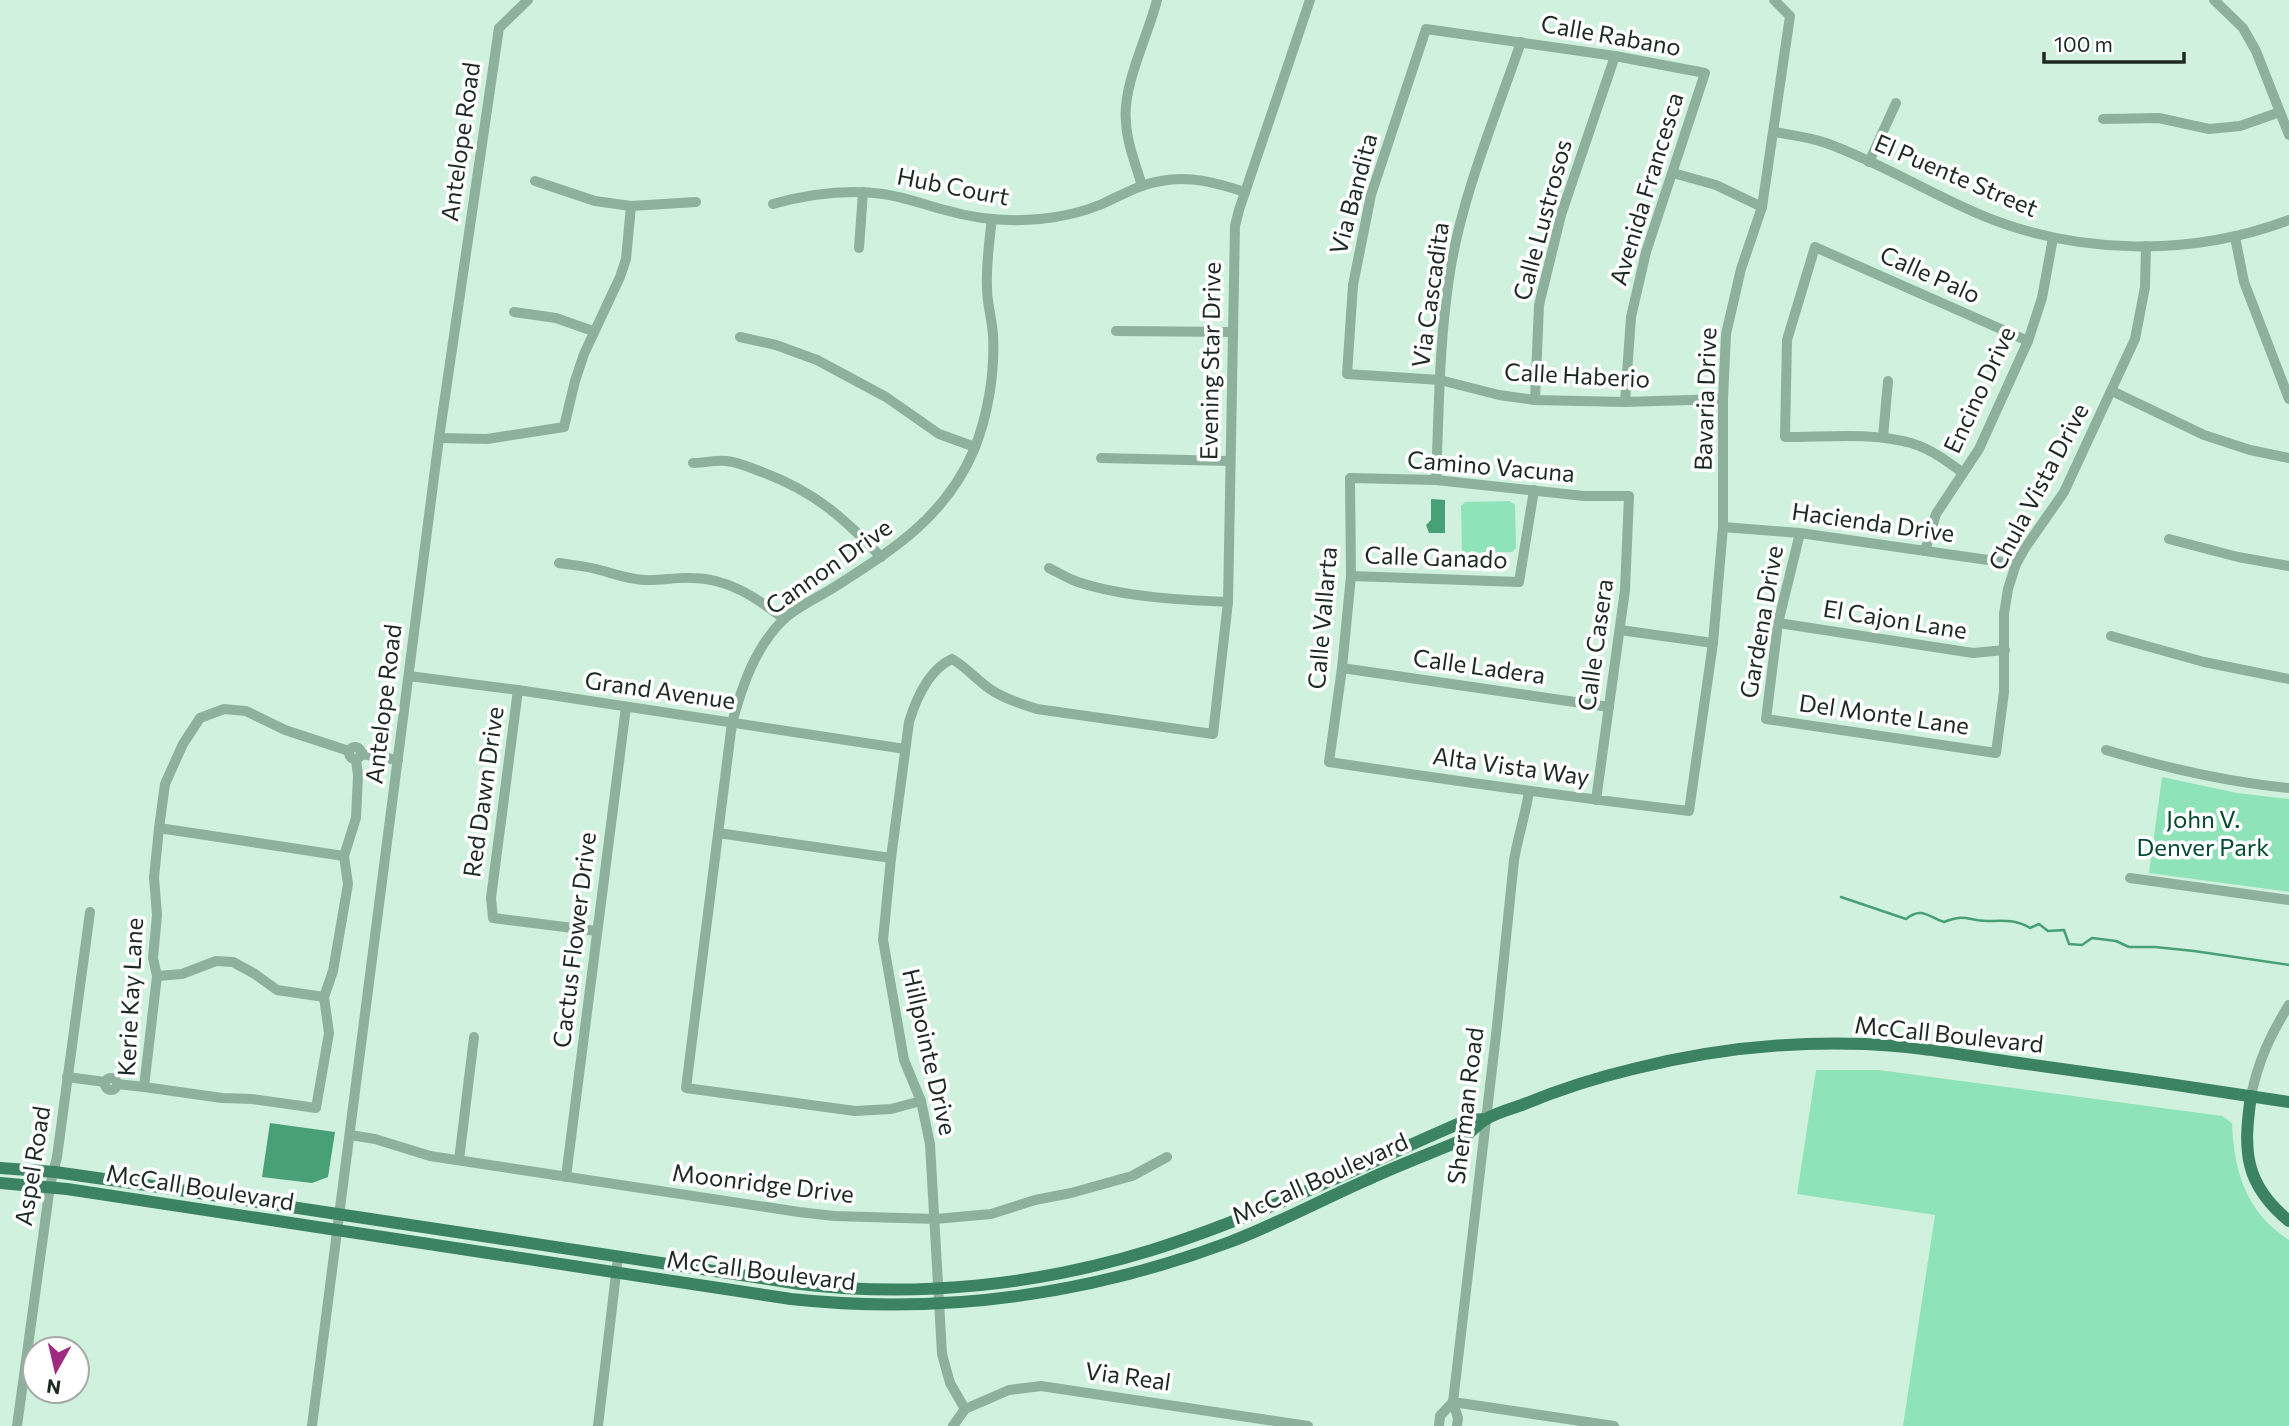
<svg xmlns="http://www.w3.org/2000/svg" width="2289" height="1426" font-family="Commissioner,sans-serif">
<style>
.green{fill:#8ee4b8}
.water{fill:#47a076}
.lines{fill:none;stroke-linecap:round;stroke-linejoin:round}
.stream{stroke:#47a076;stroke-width:2.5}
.minor{stroke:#8eb19e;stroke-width:10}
.major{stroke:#3b8361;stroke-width:12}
.labels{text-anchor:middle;stroke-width:7;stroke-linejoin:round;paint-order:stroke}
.street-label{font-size:24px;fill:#1d2a23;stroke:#fff}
.park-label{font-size:24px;fill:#004a2f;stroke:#fff}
</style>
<rect width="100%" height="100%" fill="#d0f1de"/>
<g class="green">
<path d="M1510 501 1515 505 1516 548 1512 552 1467 553 1462 550 1461 506 1465 502Z"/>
<path d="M2162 777 2237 793 2289 799V892L2149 873Z"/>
<path d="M1816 1070H1879L2222 1116 2232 1123C2234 1172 2246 1212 2289 1240V1426H1903L1935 1215 1797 1194Z"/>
</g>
<g class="water">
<path d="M1431 499 1445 500V533H1429L1426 525 1431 520Z"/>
<path d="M270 1123 335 1132 328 1177 312 1183 262 1177Z"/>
</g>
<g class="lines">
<path class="stream" d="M1841 897 1906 919C1922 906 1928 917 1944 922 1967 913 1967 921 1987 921 2003 921 2016 919 2030 928L2039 924 2048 931 2064 930 2069 944 2082 945 2092 938 2116 941 2129 947H2155L2194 951 2289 965"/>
<g class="minor">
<path d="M2214 0 2243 28 2256 51 2289 135"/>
<path d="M2103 119 2159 118 2209 129 2240 126 2280 112"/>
<path d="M1774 132C1791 135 1809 137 1826 143 1879 162 1929 193 1981 215 2077 255 2191 257 2289 220"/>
<path d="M1869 162 1896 103"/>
<path d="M1673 173 1716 185 1762 207"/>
<path d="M535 181 595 201 631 206 696 202"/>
<path d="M1142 186C1136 165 1127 144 1126 122 1122 86 1148 36 1157 0"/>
<path d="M773 204C809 194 846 189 883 194 905 197 925 205 945 210 976 219 1008 222 1040 219 1061 217 1083 212 1102 204 1122 195 1140 184 1161 181 1190 175 1217 183 1245 192"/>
<path d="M2235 237 2244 282 2289 399"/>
<path d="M859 248 863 192"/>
<path d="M514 312 556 318 593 331"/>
<path d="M1116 331 1232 332"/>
<path d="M740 337 776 345 817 360 886 397 939 434 975 447"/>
<path d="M2112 391 2204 435 2250 450 2289 458"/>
<path d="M1535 400 1539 305 1561 215 1615 56"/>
<path d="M1625 402 1631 317 1646 252 1705 73 1615 56 1426 29 1371 195 1353 285 1347 374 1440 380 1499 395 1535 400 1625 402 1723 399"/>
<path d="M1883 437 1888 381"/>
<path d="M439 438 487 439 564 427 575 381 584 354 620 277 626 259 631 206"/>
<path d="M1101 458 1230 461"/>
<path d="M693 463C704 463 715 460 726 461 738 462 751 468 762 472 815 492 843 517 881 557"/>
<path d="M1963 473C1947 461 1931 449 1911 443 1871 432 1826 437 1785 437L1787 340 1815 247 2028 341"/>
<path d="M1436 480C1439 411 1439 340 1450 272 1462 195 1496 115 1521 42"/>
<path d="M1723 527 1800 533 2016 564"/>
<path d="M1800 533 1778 623 1766 719 1996 753 2004 692V614L2008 589 2016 564 2025 548 2064 492 2135 339 2145 287 2146 246"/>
<path d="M2169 539 2238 557 2289 566"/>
<path d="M1925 551 1936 514 1979 449 2028 341 2042 298 2053 238"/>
<path d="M559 563C571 565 585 566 596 569 612 573 627 579 644 580 660 581 676 577 692 578 728 578 757 598 784 619"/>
<path d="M1049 568C1059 573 1068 579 1078 582 1123 597 1181 600 1228 602"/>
<path d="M1351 576 1519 582 1534 490"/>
<path d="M1778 623 1973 653 2005 650"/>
<path d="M1620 630 1713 643"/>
<path d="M2111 636 2204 662 2289 679"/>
<path d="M1342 668 1609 707"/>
<path d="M409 676 518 690 905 749"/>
<path d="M518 690 491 898 493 918 597 931"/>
<circle cx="355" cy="753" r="6"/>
<path d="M2106 750C2166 768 2226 782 2289 788"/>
<path d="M349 751 285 730 246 711 224 709 200 718 183 744 165 784 159 828 154 878 157 915 153 958 157 976 144 1087 222 1098 252 1099 316 1108 329 1033 324 997 333 971 348 884 344 856 356 818 358 776 356 759"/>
<path d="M361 754 398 760"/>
<path d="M1596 800 1625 590 1629 496H1584L1436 480 1350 478 1351 576 1342 668 1329 762C1449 780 1568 797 1689 811L1713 643 1723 527V399L1726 334 1741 269 1762 207 1790 16 1774 0"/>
<path d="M159 828 344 856"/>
<path d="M718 833 891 858"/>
<path d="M2130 878 2289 900"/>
<path d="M157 976 182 974 216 961 233 962 255 974 277 990 324 997"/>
<path d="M67 1077 105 1082"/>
<circle cx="111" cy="1084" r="6"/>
<path d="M117 1084 144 1087"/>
<path d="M2251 1096C2258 1062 2270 1035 2289 1005"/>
<path d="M921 1101 891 1109 855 1111 686 1088 732 723C742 686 755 647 784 619 797 607 817 598 833 588 892 550 945 518 974 450 988 415 995 373 993 335 992 319 987 304 987 288 986 265 989 242 992 219"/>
<path d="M350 1135 375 1139 430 1156 799 1212 834 1216 935 1219 991 1214 1035 1200 1071 1193 1132 1176 1167 1157"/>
<path d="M459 1160 474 1037"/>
<path d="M566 1177 626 707"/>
<path d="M1453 1402 1614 1426"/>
<path d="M965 1409 950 1383 942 1354 930 1144 921 1101 904 1060 883 940 891 858 909 722C916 699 928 670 952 659 968 668 978 682 993 691 1007 700 1022 704 1037 709L1213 734 1228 602 1235 226 1239 210 1310 0"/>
<path d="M17 1426 50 1186 57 1157 90 912"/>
<path d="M312 1426 439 438 499 28 528 0"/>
<path d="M598 1426 618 1257"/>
<path d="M953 1426 965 1409 1009 1390 1041 1386 1308 1426"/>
<path d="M1439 1426 1440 1416 1453 1402"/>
<path d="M1457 1426 1458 1418 1453 1402 1497 1026 1514 860C1518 837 1525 816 1529 792"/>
</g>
<g class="major">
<path d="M2251 1096C2243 1151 2244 1184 2289 1221"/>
<path d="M0 1168 55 1172 146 1185 800 1284C918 1298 1039 1285 1152 1250 1260 1216 1363 1165 1467 1120L1486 1119"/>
<path d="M0 1183 67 1189 791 1299C939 1315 1087 1295 1227 1243 1275 1225 1321 1200 1369 1179 1397 1166 1426 1155 1455 1143 1467 1137 1475 1126 1486 1119 1496 1113 1510 1109 1522 1105 1558 1090 1595 1078 1633 1069 1708 1050 1788 1041 1865 1044 1917 1046 1968 1056 2019 1063 2109 1075 2199 1088 2289 1102"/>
</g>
</g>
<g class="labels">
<g class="street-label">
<text transform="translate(1611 36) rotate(10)" y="8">Calle Rabano</text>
<text transform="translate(461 142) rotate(-82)" y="8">Antelope Road</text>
<text transform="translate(1956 176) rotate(23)" y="8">El Puente Street</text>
<text transform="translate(953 187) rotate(11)" y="8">Hub Court</text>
<text transform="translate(1647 189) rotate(-73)" y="8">Avenida Francesca</text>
<text transform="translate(1354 194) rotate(-75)" y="8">Via Bandita</text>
<text transform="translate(1543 220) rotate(-75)" y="8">Calle Lustrosos</text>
<text transform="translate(1930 275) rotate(24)" y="8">Calle Palo</text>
<text transform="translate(1431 295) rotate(-82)" y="8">Via Cascadita</text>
<text transform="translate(1211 361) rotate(-89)" y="8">Evening Star Drive</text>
<text transform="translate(1577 376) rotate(3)" y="8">Calle Haberio</text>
<text transform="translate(1980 390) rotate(-65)" y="8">Encino Drive</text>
<text transform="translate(1706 399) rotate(-88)" y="8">Bavaria Drive</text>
<text transform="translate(1491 467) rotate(5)" y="8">Camino Vacuna</text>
<text transform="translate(2039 487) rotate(-62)" y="8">Chula Vista Drive</text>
<text transform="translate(1873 523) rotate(8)" y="8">Hacienda Drive</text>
<text transform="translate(1436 558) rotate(2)" y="8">Calle Ganado</text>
<text transform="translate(829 567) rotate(-35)" y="8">Cannon Drive</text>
<text transform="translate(1323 618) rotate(-85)" y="8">Calle Vallarta</text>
<text transform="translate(1895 620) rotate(9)" y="8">El Cajon Lane</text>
<text transform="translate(1762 622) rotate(-80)" y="8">Gardena Drive</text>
<text transform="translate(1596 645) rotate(-82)" y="8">Calle Casera</text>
<text transform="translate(1479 667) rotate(8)" y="8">Calle Ladera</text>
<text transform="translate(660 691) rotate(8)" y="8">Grand Avenue</text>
<text transform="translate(384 704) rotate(-83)" y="8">Antelope Road</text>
<text transform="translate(1884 715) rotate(8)" y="8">Del Monte Lane</text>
<text transform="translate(1511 767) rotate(8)" y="8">Alta Vista Way</text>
<text transform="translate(484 792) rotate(-82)" y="8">Red Dawn Drive</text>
<text transform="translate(575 940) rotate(-83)" y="8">Cactus Flower Drive</text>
<text transform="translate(131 997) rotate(-87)" y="8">Kerie Kay Lane</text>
<text transform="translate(1949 1035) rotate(6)" y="8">McCall Boulevard</text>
<text transform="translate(929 1052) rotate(77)" y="8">Hillpointe Drive</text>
<text transform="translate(1466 1106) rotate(-83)" y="8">Sherman Road</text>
<text transform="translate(33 1166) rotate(-81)" y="8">Aspel Road</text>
<text transform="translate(1320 1179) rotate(-24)" y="8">McCall Boulevard</text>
<text transform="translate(763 1184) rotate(7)" y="8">Moonridge Drive</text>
<text transform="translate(200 1188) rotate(9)" y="8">McCall Boulevard</text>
<text transform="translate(761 1271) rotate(7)" y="8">McCall Boulevard</text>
<text transform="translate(1128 1377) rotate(8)" y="8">Via Real</text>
</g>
<g class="park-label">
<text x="2203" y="828">John V.<tspan x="2203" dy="28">Denver Park</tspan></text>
</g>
</g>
<g transform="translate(56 1370) rotate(188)"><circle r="33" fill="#ffffff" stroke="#a5aaa7" stroke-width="2"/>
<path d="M0-5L12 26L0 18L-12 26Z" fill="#a12a81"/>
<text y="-10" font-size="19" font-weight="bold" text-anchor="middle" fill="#1d2a23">N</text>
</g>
<path d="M2044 52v10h140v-10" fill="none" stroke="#1d2a23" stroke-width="3.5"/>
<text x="2054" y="52" font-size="21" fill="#1d2a23" stroke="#ffffff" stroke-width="5" paint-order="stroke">100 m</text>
</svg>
